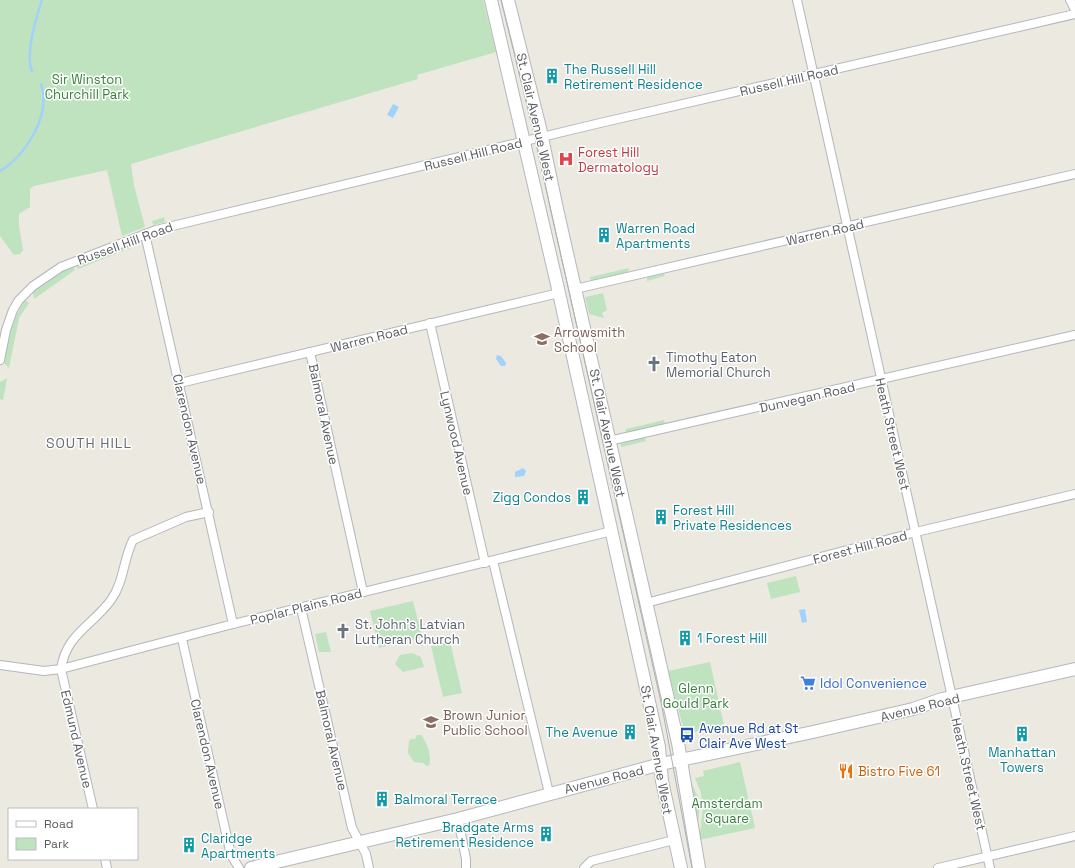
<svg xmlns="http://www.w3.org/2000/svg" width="1075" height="868" font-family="'Space Grotesk',sans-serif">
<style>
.green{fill:#bee3be}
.water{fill:#a2d2fb}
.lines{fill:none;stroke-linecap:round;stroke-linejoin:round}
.stream{stroke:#a2d2fb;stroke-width:2.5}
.minor-casing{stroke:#b3b6bb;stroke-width:10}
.secondary-casing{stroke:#b4b7bd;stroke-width:14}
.minor{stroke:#fff;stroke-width:8}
.secondary{stroke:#fff;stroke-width:12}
.tram{stroke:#b0b1b1;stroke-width:1}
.labels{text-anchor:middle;stroke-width:3;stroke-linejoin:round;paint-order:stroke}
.culture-label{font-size:13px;fill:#0d838f;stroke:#fff;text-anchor:start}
.park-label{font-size:13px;fill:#38813d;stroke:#fff}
.street-label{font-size:13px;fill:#595d61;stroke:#fff}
.health-label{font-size:13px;fill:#be3a42;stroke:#fff;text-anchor:start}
.education-label{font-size:13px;fill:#785e54;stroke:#fff;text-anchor:start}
.worship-label{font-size:13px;fill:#5b616d;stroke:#fff;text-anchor:start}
.shop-label{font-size:13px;fill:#366cbe;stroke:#fff;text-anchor:start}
.transit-label{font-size:13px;fill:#164399;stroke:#fff;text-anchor:start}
.food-label{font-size:13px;fill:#c56008;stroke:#fff;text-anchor:start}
.neighbourhood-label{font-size:14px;letter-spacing:1px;fill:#6a6e73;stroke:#fff}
</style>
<rect width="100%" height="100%" fill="#ece9e1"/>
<g class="green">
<path d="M0 0H483L496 52 417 75 418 79 131 164 134 185 145 227 122 236 107 170 34 186 30 189V207L19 214V226L23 250 20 254 14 255 0 236Z"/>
<path d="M164 217 165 222 153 225 152 221Z"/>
<path d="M137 241 141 242 140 244 78 269 76 265Z"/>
<path d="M73 266 75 270 34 299 33 292 56 274Z"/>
<path d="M629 268 628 272 591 281 590 277Z"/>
<path d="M663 273 665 276 647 281V277Z"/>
<path d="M603 293 607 310 602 313 604 318 589 314 585 297Z"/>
<path d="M25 300 29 303 19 318 9 368 4 363C8 340 12 320 25 300Z"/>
<path d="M7 378 3 400 0 399V382Z"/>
<path d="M664 420 665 424 625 433 626 429Z"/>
<path d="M645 437 646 441 622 447 620 444Z"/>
<path d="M796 576 800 592 771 599 767 583Z"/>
<path d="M413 601 422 637 379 648 370 611Z"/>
<path d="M326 632 331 652H319L315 634Z"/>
<path d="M450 642 462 693 443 697 431 646Z"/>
<path d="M412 653 421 657 424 667 403 672 395 664 400 655Z"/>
<path d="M710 662 724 726 685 734 668 671Z"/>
<path d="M417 735H421C427 742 432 756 429 765L427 766 423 763 414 762 408 753 409 741 411 739H415Z"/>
<path d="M740 762 755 828 699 840 703 808 701 793 695 778 704 776 703 771Z"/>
<path d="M692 784 700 802 698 826 689 785Z"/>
</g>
<g class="water">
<path d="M393 104 399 107 393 118 387 115Z"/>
<path d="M497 355 501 356 506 363 505 366H501L496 359Z"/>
<path d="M523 468 526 471 524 476 515 477V472Z"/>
<path d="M805 609 807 622 802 623 799 610Z"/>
</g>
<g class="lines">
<g class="stream">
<path d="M32 71C25 54 36 18 42 0"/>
<path d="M0 171C25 157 52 114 41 84"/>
</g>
<g class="minor-casing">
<g id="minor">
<path d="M797 0C859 290 928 578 990 868"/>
<path d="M1070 0 1075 10"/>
<path d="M145 234 233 624"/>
<path d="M575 289 1075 174"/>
<path d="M430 323 485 563"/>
<path d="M310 352 363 592"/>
<path d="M0 360 6 330 13 310 19 300 33 286 61 267 156 230 600 123 1075 14"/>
<path d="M180 383 559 293"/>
<path d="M609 441 1075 335"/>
<path d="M493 561 549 793"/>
<path d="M646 603 916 532 1075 494"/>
<path d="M301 608 352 828 366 854 369 868"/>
<path d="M182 639 231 855 239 868"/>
<path d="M0 665 44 671 61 669 233 624 612 531"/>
<path d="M93 809 61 669C66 634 92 626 111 600 124 582 123 560 133 540L186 517 209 512"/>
<path d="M458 819 466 859V868"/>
<path d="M105 859 107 868"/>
<path d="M584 868 591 861 674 840"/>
<path d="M938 868 1075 836"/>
</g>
</g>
<g class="secondary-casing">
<g id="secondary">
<path d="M491 0 559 293 659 747 662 781 681 868"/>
<path d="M508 0 540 128 557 209 678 743 699 868"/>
<path d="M251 868 458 819 661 764 813 732 913 709 942 699 1075 669"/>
</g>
</g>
<use href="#minor" class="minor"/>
<use href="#secondary" class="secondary"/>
<path class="tram" d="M501 0 533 130 662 707 692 868"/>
</g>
<defs>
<g id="building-bare" transform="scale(1.2)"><path d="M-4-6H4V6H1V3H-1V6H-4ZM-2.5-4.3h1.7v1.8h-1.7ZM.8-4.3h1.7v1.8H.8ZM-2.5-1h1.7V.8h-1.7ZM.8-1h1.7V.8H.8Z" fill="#0f9aa8" stroke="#fff" stroke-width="2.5" paint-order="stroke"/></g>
<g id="hospital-bare" transform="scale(1.2)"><path d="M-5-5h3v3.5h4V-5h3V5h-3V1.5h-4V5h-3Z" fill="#e0444e" stroke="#fff" stroke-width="2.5" paint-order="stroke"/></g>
<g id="school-bare" transform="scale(1.2)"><path d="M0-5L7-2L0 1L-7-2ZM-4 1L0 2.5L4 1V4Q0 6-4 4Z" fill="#8d6e63" stroke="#fff" stroke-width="2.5" paint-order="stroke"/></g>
<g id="church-bare" transform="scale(1.2)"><path d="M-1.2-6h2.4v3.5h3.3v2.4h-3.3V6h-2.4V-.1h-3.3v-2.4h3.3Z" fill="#6b7280" stroke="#fff" stroke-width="2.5" paint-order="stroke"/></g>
<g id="supermarket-bare" transform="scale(1.2)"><path d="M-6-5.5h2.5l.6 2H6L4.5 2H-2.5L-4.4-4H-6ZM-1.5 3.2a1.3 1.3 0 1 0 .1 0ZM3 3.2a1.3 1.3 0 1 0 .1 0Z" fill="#3f7fe0" stroke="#fff" stroke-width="2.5" paint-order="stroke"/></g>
<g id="bus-bare" transform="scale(1.2)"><path d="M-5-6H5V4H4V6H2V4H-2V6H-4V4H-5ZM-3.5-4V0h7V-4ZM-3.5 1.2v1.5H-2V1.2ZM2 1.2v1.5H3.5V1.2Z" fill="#1a4fb4" stroke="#fff" stroke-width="2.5" paint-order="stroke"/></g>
<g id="restaurant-bare" transform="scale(1.2)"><path d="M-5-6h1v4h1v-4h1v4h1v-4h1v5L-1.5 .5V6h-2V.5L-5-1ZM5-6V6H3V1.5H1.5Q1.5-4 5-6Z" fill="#e8710a" stroke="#fff" stroke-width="2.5" paint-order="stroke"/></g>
</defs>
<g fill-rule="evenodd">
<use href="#building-bare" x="552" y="76"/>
<use href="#hospital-bare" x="566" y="159"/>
<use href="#building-bare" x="604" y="235"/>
<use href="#school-bare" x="542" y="339"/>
<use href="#church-bare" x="654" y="364"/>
<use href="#building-bare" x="583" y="497"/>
<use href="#building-bare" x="661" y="517"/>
<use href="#church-bare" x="343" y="631"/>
<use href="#building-bare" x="685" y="638"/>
<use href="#supermarket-bare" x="808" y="683"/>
<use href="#school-bare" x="431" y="722"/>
<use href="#building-bare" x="630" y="732"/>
<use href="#building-bare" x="1022" y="734"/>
<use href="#bus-bare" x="687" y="735"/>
<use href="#restaurant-bare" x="846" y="771"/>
<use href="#building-bare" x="382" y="799"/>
<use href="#building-bare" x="546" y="834"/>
<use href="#building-bare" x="189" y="845"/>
</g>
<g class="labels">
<g class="culture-label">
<text x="564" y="74">The Russell Hill<tspan x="564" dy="15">Retirement Residence</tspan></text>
<text x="616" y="233">Warren Road<tspan x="616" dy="15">Apartments</tspan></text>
<text x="571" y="502" text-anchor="end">Zigg Condos</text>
<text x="673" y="515">Forest Hill<tspan x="673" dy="15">Private Residences</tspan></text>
<text x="697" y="643">1 Forest Hill</text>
<text x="618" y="737" text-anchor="end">The Avenue</text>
<text x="1022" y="757" text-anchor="middle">Manhattan<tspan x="1022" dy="15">Towers</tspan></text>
<text x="394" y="804">Balmoral Terrace</text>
<text x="534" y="832" text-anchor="end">Bradgate Arms<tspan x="534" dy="15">Retirement Residence</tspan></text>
<text x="201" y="843">Claridge<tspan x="201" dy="15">Apartments</tspan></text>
</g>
<g class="park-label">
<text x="87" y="84">Sir Winston<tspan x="87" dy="15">Churchill Park</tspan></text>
<text x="696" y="693">Glenn<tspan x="696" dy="15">Gould Park</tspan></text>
<text x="727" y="808">Amsterdam<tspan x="727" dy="15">Square</tspan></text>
</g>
<g class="street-label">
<text transform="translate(789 80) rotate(-13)" y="5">Russell Hill Road</text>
<text transform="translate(536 117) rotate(77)" y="5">St. Clair Avenue West</text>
<text transform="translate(473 154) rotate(-14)" y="5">Russell Hill Road</text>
<text transform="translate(825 232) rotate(-13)" y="5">Warren Road</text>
<text transform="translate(125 243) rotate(-20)" y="5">Russell Hill Road</text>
<text transform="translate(369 338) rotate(-14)" y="5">Warren Road</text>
<text transform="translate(807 397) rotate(-13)" y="5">Dunvegan Road</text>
<text transform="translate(324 414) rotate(78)" y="5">Balmoral Avenue</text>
<text transform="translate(190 429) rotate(77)" y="5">Clarendon Avenue</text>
<text transform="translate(608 433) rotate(78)" y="5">St. Clair Avenue West</text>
<text transform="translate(893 434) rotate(77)" y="5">Heath Street West</text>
<text transform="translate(457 443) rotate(77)" y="5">Lynwood Avenue</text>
<text transform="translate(860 547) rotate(-15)" y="5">Forest Hill Road</text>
<text transform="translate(306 606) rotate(-14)" y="5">Poplar Plains Road</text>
<text transform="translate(920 707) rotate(-14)" y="5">Avenue Road</text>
<text transform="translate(77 739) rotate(77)" y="5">Edmund Avenue</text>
<text transform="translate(332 740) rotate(77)" y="5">Balmoral Avenue</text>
<text transform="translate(657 750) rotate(80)" y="5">St. Clair Avenue West</text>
<text transform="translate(208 754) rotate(77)" y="5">Clarendon Avenue</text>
<text transform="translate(969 774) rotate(77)" y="5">Heath Street West</text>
<text transform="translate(604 779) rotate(-14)" y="5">Avenue Road</text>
</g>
<g class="health-label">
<text x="578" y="157">Forest Hill<tspan x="578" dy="15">Dermatology</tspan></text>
</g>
<g class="education-label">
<text x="554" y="337">Arrowsmith<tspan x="554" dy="15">School</tspan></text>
<text x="443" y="720">Brown Junior<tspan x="443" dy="15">Public School</tspan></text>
</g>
<g class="worship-label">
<text x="666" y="362">Timothy Eaton<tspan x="666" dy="15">Memorial Church</tspan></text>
<text x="355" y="629">St. John's Latvian<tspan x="355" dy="15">Lutheran Church</tspan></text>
</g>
<g class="shop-label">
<text x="820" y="688">Idol Convenience</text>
</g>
<g class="transit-label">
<text x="699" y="733">Avenue Rd at St<tspan x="699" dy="15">Clair Ave West</tspan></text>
</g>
<g class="food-label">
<text x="858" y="776">Bistro Five 61</text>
</g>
<g class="neighbourhood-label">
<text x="89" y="448">SOUTH HILL</text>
</g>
</g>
<rect x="8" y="808" width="130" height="52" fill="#ffffff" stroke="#bdbec0"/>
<rect x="16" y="821" width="20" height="6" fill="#ffffff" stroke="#bdbec0"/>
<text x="44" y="828" font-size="12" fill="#595d61">Road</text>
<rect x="16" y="838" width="20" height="12" fill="#bee3be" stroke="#bdbec0"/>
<text x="44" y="848" font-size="12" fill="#595d61">Park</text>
</svg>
